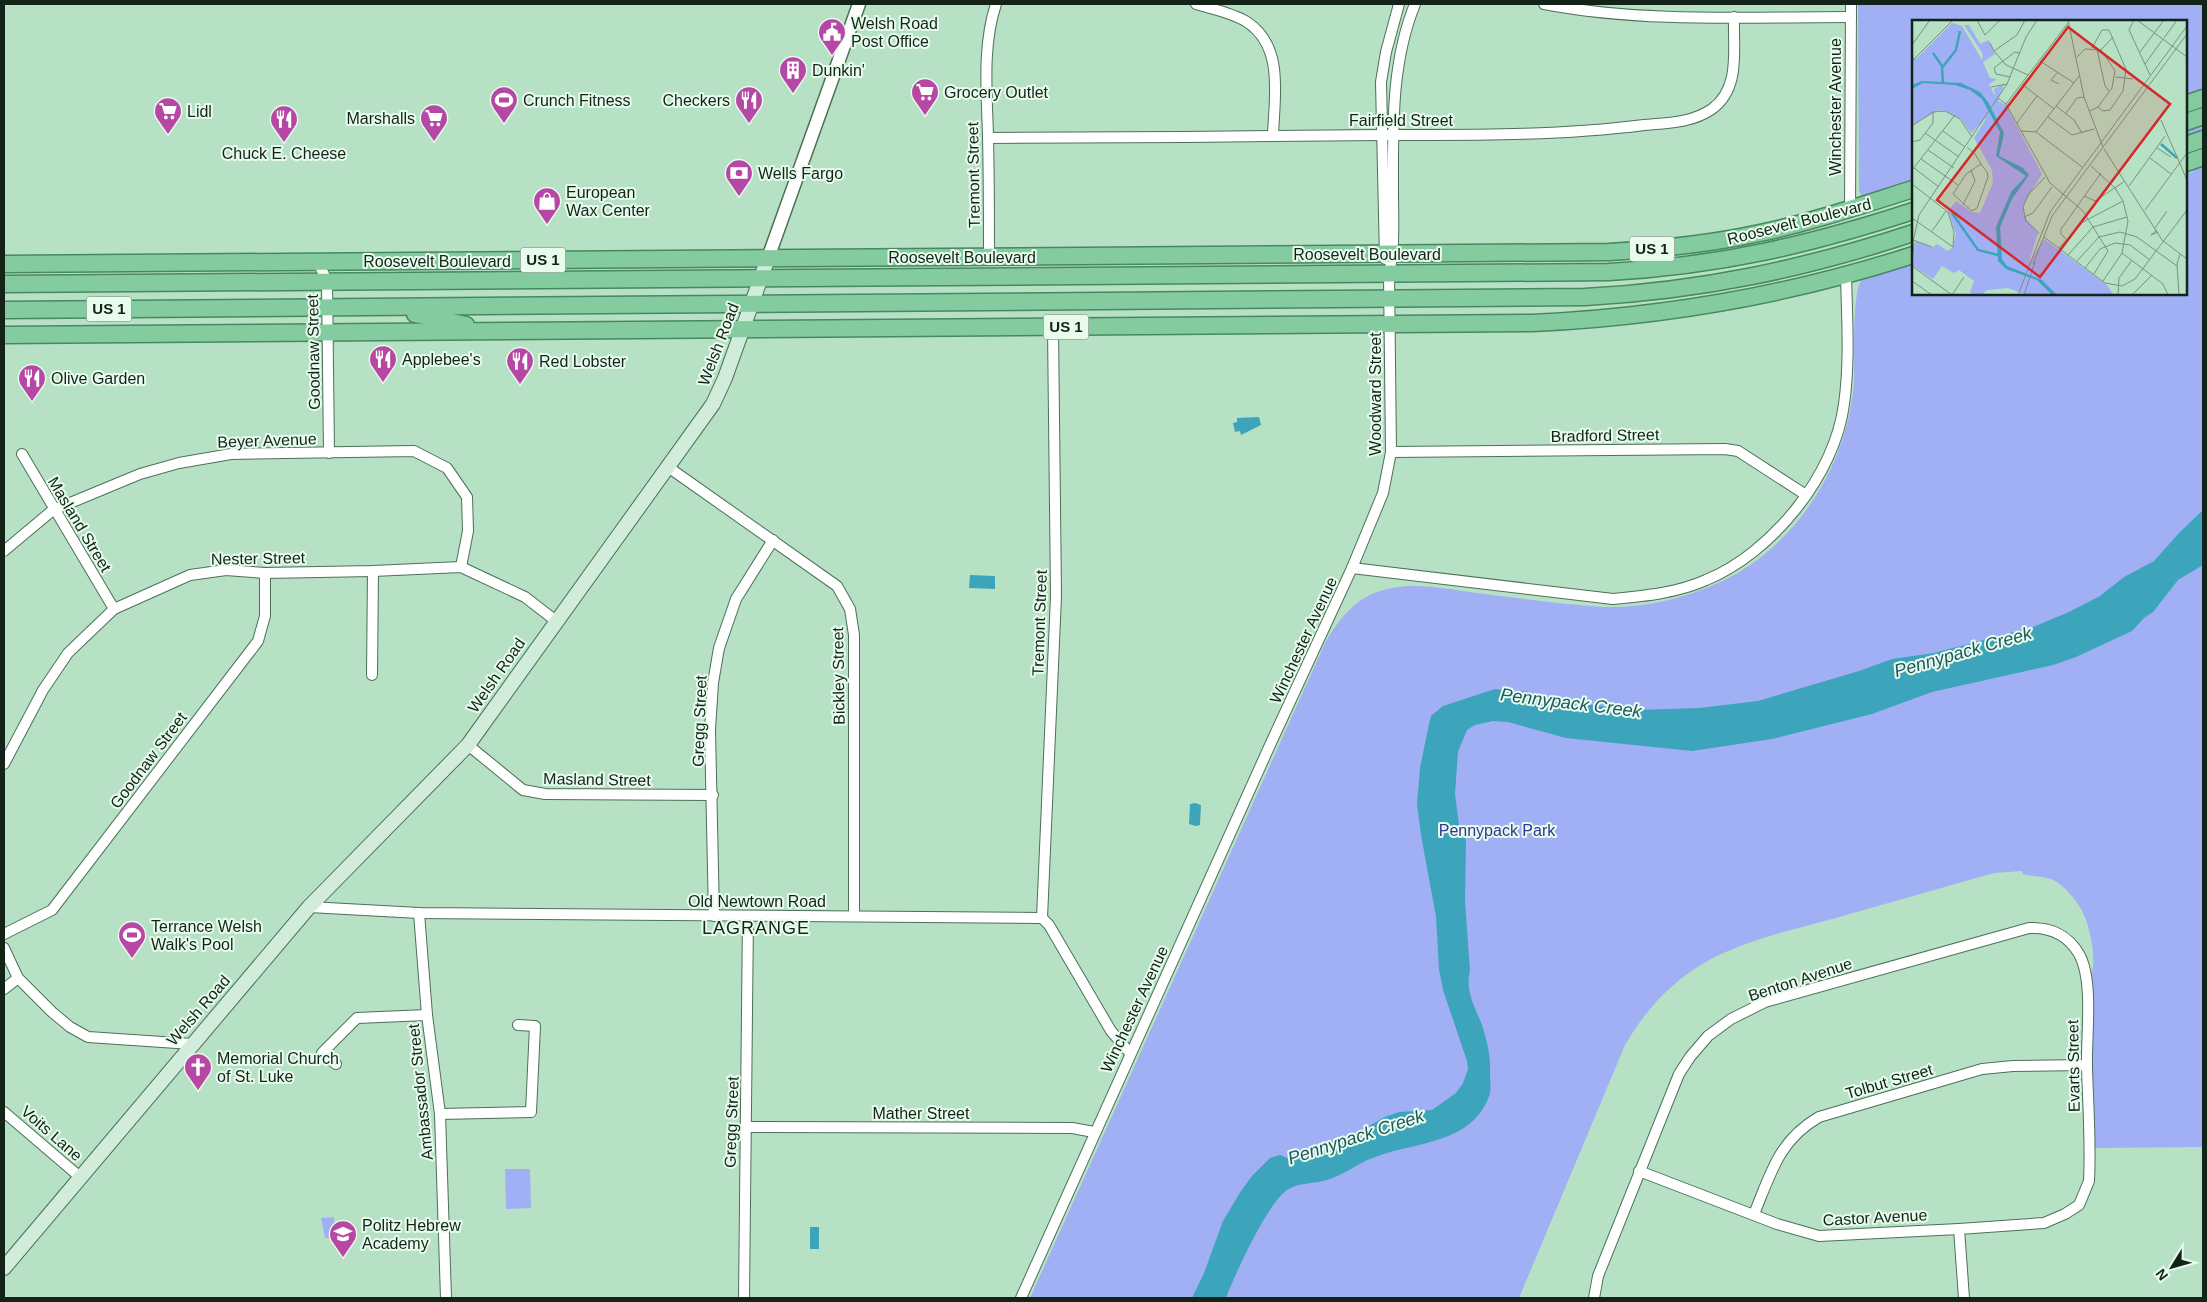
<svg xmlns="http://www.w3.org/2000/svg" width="2207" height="1302" font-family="Helvetica,sans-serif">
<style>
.green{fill:#a1aff5}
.water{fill:#3da5bb}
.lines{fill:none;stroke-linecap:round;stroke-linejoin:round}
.minor-casing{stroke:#4b7157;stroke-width:12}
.tertiary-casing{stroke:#4b7157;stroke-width:15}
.secondary-casing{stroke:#4b7157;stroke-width:16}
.trunk-casing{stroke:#488860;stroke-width:19}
.minor{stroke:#fff;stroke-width:10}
.tertiary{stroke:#fff;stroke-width:12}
.secondary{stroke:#d1ecdb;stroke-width:14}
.trunk{stroke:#84cc9f;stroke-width:16}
.labels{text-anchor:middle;stroke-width:4;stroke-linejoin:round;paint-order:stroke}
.shield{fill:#e7fced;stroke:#536458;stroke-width:1}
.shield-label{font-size:15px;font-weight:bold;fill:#132318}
.poi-label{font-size:16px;fill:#132318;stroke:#e7fced;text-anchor:start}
.street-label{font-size:16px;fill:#132318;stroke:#e7fced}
.park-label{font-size:16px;fill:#313595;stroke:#e7fced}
.water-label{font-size:18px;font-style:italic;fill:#1c5662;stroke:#e7fced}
.neighbourhood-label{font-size:18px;letter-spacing:1px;fill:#132318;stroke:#e7fced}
.inset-river{fill:none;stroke:#3da5bb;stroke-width:2.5}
.inset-road{fill:none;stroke:#75957f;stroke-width:1}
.view{fill:#d62828;fill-opacity:0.15;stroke:#d62828;stroke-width:2.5}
.inset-edge{fill:none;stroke:#132318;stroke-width:2.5}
</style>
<rect width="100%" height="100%" fill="#b7e1c4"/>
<g class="green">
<path d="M1858 4H2203V1147L2095 1148 2090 976C2098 965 2090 927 2084 915 2079 903 2068 890 2057 882 2048 876 2033 877 2023 874L2022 871 1994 873C1940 888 1886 904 1832 919 1785 932 1731 943 1690 972 1662 992 1642 1016 1625 1045L1519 1298H1030L1326 641C1337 623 1349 606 1368 596 1402 579 1440 588 1476 593 1518 598 1562 605 1604 607 1644 608 1682 599 1718 583 1796 548 1848 465 1854 381 1855 363 1851 288 1863 278L1913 262V294H2186V174L2193 172 2186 148V21H1913V181L1863 197 1859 191Z"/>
<path d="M505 1169H530L531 1208 506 1209Z"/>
<path d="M334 1217 335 1238H325L321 1218Z"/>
</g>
<g class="water">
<path d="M1259 417 1261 425 1241 435 1240 431 1235 432 1233 423 1237 422V418Z"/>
<path d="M2203 510V565L2178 580 2153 612 2144 618 2132 631 2076 657 2053 665 1932 692 1872 714 1772 739 1692 751 1566 738 1508 722 1493 721 1475 725 1467 730 1458 752 1455 794 1459 825 1464 831 1466 842 1465 901 1470 971C1465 991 1475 1007 1482 1025 1487 1041 1491 1057 1490 1073 1490 1082 1492 1091 1488 1099 1470 1143 1417 1142 1378 1156 1361 1161 1347 1173 1330 1179 1317 1184 1299 1182 1287 1190 1267 1204 1235 1274 1226 1298H1192L1204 1273 1223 1221 1241 1191 1252 1176 1270 1158 1280 1155 1289 1159 1299 1156 1309 1148 1353 1135 1385 1117 1399 1112 1432 1110 1456 1093 1463 1083 1468 1069 1467 1061 1443 990 1439 969 1436 917 1421 835 1417 804 1420 768 1429 724 1431 716 1443 706 1495 689 1519 692 1526 691 1548 700 1636 710 1699 708 1758 701 1859 671 1892 659 1934 653 2033 627 2069 612 2100 596 2124 577 2154 561 2179 533Z"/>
<path d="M970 575 995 576V589L969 588Z"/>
<path d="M1195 803 1201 805 1200 825 1196 826 1189 824 1190 804Z"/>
<rect x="810" y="1227" width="9" height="22"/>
</g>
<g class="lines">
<g class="minor-casing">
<g id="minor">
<path d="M1196 4C1212 9 1233 13 1247 22 1285 47 1274 98 1273 136"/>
<path d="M1544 4C1645 23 1749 17 1851 17"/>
<path d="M988 138C1120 138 1251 136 1383 135 1470 135 1558 136 1644 125 1667 123 1692 123 1712 109 1741 88 1733 49 1734 17"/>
<path d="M1850 210 1851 4"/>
<path d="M989 257C989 217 989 177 988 137 987 94 982 46 996 4"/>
<path d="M1385 259 1381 82 1386 52 1399 4"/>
<path d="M318 262 327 281 329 453"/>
<path d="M1391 452 1725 449 1738 451 1806 495"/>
<path d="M22 454 114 609"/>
<path d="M668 467 837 586 850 609 854 635V916"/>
<path d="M4 551 53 510 140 474 179 463 231 454 414 451 447 468 467 497 468 531 461 567"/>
<path d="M1352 568 1613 599C1645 596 1677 593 1706 580 1772 553 1835 475 1844 404 1850 362 1847 318 1846 275"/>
<path d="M372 675 373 571"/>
<path d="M468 745 523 790 545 794 713 795"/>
<path d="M4 764 43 690 68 653 114 609 190 575 226 570 265 573 373 571 461 567 525 597 556 621"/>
<path d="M309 907 419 913 1042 918 1049 925 1111 1031 1130 1053"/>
<path d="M419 913 427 1015 440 1114 446 1298"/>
<path d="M714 916 710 730 713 683 719 648 736 599 773 540"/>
<path d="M1042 918 1056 596 1053 328"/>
<path d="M4 934 52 910 258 641 265 616V573"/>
<path d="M4 948 18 978 52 1012 70 1027 88 1037 192 1044"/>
<path d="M4 989 18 978"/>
<path d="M336 1064 322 1053 357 1018 427 1015"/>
<path d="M4 1112 80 1177"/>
<path d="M440 1114 531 1112 535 1026 518 1025"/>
<path d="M747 1127 1072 1128 1094 1132"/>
<path d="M1754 1214C1771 1173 1779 1140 1819 1117L1982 1069 2013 1066 2087 1065"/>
<path d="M1959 1229 1964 1298"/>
<path d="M744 1298 748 916"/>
<path d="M1021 1298 1270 745 1352 568 1383 493 1391 452 1389 274C1395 246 1393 218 1393 190 1393 127 1391 63 1415 4"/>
<path d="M1594 1298 1598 1276 1679 1074 1690 1057 1708 1036 1731 1019 1765 1002 2029 928C2050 927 2068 935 2079 954 2094 980 2086 1037 2087 1067 2088 1105 2091 1143 2089 1181L2079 1205 2065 1214 2044 1223 1959 1229 1819 1236 1777 1224 1639 1171"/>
</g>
</g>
<g class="tertiary-casing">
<path id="tertiary" d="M768 258 859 4"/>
</g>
<g class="secondary-casing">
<path id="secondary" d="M4 1268 309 907 468 745 713 404 725 378 768 258"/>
</g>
<g class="trunk-casing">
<g id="trunk">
<path d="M2186 104 2203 98"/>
<path d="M2186 122 2203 116"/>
<path d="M2186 145 2203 139"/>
<path d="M2186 163 2203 157"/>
<path d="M4 264 1609 252C1659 249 1710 244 1760 233 1812 222 1862 205 1913 189"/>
<path d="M4 284 1609 272C1719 266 1809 245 1913 211"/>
<path d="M4 310 1585 297C1700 291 1804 269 1913 233"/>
<path d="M415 314 466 325"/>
<path d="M4 335 1532 323C1661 317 1790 295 1913 255"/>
</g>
</g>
<use href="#minor" class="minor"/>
<use href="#tertiary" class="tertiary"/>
<use href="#secondary" class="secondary"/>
<use href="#trunk" class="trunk"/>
</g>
<defs>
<g id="civic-pin" transform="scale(1.4375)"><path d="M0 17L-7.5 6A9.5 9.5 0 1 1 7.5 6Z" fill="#b747a4" stroke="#e7fced"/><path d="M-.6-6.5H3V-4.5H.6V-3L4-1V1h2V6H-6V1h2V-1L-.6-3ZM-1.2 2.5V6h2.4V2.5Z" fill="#fff"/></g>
<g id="building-pin" transform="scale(1.4375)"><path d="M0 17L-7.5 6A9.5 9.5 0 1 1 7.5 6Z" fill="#b747a4" stroke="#e7fced"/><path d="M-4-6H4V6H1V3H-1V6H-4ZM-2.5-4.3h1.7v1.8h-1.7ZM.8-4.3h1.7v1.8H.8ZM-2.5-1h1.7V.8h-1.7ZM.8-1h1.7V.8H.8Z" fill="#fff"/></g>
<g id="supermarket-pin" transform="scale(1.4375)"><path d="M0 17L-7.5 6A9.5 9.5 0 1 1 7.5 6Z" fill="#b747a4" stroke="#e7fced"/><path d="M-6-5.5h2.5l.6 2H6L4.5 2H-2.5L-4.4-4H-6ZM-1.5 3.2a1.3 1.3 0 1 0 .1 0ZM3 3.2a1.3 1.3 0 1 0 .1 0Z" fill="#fff"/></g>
<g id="stadium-pin" transform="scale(1.4375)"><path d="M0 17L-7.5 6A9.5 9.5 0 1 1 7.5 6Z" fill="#b747a4" stroke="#e7fced"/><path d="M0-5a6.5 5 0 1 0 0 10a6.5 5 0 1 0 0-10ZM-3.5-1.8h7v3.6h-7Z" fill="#fff"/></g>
<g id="restaurant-pin" transform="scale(1.4375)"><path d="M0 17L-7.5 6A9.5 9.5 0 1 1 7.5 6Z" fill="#b747a4" stroke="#e7fced"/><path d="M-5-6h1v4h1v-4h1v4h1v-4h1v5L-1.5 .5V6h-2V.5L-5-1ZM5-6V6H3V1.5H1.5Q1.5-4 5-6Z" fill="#fff"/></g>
<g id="bank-pin" transform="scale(1.4375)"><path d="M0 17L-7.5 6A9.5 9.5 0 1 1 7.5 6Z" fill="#b747a4" stroke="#e7fced"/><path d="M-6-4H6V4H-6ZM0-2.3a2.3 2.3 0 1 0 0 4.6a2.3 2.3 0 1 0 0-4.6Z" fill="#fff"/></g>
<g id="shop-pin" transform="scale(1.4375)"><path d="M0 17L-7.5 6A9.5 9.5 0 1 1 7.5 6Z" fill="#b747a4" stroke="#e7fced"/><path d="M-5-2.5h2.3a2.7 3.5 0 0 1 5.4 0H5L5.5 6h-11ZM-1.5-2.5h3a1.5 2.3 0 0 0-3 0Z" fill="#fff"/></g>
<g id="church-pin" transform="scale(1.4375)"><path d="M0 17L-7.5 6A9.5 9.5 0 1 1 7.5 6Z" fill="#b747a4" stroke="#e7fced"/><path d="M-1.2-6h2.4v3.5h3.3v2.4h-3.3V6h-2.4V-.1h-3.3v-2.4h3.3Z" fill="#fff"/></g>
<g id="school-pin" transform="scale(1.4375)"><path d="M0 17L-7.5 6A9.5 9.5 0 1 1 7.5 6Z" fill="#b747a4" stroke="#e7fced"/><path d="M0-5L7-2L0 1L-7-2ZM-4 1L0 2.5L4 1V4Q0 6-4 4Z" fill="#fff"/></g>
</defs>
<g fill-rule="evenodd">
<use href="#civic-pin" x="832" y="32"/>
<use href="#building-pin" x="793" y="70"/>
<use href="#supermarket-pin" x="925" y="92"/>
<use href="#stadium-pin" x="504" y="100"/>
<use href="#restaurant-pin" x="749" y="100"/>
<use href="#supermarket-pin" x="168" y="111"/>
<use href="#supermarket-pin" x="434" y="118"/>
<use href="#restaurant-pin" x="284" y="119"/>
<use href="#bank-pin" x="739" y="173"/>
<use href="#shop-pin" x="547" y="201"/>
<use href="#restaurant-pin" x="383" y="359"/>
<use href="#restaurant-pin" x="520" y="361"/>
<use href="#restaurant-pin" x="32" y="378"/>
<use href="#stadium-pin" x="132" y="935"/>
<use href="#church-pin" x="198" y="1067"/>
<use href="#school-pin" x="343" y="1234"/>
</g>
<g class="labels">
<g class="shield">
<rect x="1629.5" y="236.5" width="45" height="25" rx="4"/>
<rect x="520.5" y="247.5" width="45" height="25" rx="4"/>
<rect x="86.5" y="296.5" width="45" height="25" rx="4"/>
<rect x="1043.5" y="314.5" width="45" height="25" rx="4"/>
</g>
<g class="shield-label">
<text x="1652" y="254">US 1</text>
<text x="543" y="265">US 1</text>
<text x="109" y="314">US 1</text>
<text x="1066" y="332">US 1</text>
</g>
<g class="poi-label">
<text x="851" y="29">Welsh Road<tspan x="851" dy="18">Post Office</tspan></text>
<text x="812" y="76">Dunkin'</text>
<text x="944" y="98">Grocery Outlet</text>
<text x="523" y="106">Crunch Fitness</text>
<text x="730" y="106" text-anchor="end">Checkers</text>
<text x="187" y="117">Lidl</text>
<text x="415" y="124" text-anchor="end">Marshalls</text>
<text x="284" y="159" text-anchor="middle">Chuck E. Cheese</text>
<text x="758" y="179">Wells Fargo</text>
<text x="566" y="198">European<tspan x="566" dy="18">Wax Center</tspan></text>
<text x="402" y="365">Applebee's</text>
<text x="539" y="367">Red Lobster</text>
<text x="51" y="384">Olive Garden</text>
<text x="151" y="932">Terrance Welsh<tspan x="151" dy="18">Walk's Pool</tspan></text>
<text x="217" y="1064">Memorial Church<tspan x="217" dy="18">of St. Luke</tspan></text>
<text x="362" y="1231">Politz Hebrew<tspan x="362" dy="18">Academy</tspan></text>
</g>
<g class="street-label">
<text transform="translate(1835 107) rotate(-90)" y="6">Winchester Avenue</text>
<text x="1401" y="126">Fairfield Street</text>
<text transform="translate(973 175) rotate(-91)" y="6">Tremont Street</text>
<text transform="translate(1799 221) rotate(-14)" y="6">Roosevelt Boulevard</text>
<text x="1367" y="260">Roosevelt Boulevard</text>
<text x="962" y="263">Roosevelt Boulevard</text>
<text x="437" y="267">Roosevelt Boulevard</text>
<text transform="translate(718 344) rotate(-69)" y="6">Welsh Road</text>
<text transform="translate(313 352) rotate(-91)" y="6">Goodnaw Street</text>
<text transform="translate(1375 394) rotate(-90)" y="6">Woodward Street</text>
<text transform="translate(1605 435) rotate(-1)" y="6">Bradford Street</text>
<text transform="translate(267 440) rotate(-2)" y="6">Beyer Avenue</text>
<text transform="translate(80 524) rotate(59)" y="6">Masland Street</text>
<text transform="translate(258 558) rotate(-1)" y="6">Nester Street</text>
<text transform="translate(1039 623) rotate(-88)" y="6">Tremont Street</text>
<text transform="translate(1303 640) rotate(-65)" y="6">Winchester Avenue</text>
<text transform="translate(496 675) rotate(-55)" y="6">Welsh Road</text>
<text transform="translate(838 676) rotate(-91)" y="6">Bickley Street</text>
<text transform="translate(699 721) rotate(-88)" y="6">Gregg Street</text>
<text transform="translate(148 760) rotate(-53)" y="6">Goodnaw Street</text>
<text transform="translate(597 779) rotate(1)" y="6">Masland Street</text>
<text x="757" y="907">Old Newtown Road</text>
<text transform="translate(1800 979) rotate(-18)" y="6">Benton Avenue</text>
<text transform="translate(1134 1009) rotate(-65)" y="6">Winchester Avenue</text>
<text transform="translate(198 1010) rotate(-49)" y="6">Welsh Road</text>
<text transform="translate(2073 1066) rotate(-91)" y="6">Evarts Street</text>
<text transform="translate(1889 1081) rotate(-16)" y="6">Tolbut Street</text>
<text transform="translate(420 1092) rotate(-96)" y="6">Ambassador Street</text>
<text x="921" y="1119">Mather Street</text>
<text transform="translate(731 1122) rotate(-88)" y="6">Gregg Street</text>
<text transform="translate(52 1133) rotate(41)" y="6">Voits Lane</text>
<text transform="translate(1875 1217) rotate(-3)" y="6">Castor Avenue</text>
</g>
<g class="park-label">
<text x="1497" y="836">Pennypack Park</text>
</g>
<g class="water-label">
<text transform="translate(1963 652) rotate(-16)" y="6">Pennypack Creek</text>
<text transform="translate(1571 703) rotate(7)" y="6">Pennypack Creek</text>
<text transform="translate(1356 1137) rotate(-18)" y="6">Pennypack Creek</text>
</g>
<g class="neighbourhood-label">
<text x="756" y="934">LAGRANGE</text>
</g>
</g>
<g transform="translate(1912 20)">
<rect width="275" height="275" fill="#b7e1c4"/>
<path d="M40 3 50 6 70 40 71 34 52 5H57L68 24 77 20 83 34 71 42 78 58 85 59 77 64 83 76 82 69 92 64 86 81 94 85 130 154 111 185 112 197 126 213 117 242 132 219 195 265 202 275H114L96 268 75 270 71 274 62 275 58 272 62 261 47 250 42 253 30 246 21 259 1 246 3 221 21 227 25 224 36 231 41 227 44 214 36 191 44 181 60 192 68 193 81 163 80 150 62 118 75 97 59 113 49 99 34 91 27 90 0 105V36L4 39Z" fill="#a1aff5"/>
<path d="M10 61 49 63 68 72 76 82 92 113 87 136 111 148 117 155 100 179 88 207 90 239 95 246 130 260 145 275H140L125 260 94 249 86 241 84 207 99 172 114 156 84 136 88 112 70 79 58 70 43 65 11 63 0 69V65Z" fill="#3da5bb"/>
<path class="inset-river" d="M21 33 30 46M31 64 30 48 44 30 48 11M249 124 265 138M40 193 66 230 86 235"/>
<path class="inset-road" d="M65 0 73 15 88 0M156 0 172 77 191 127M222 0 217 10 238 55M225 0 275 37M252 18 265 0M78 23 82 31 105 15 113 0M0 25 18 0M180 28 190 10H197L214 49 211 71 198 90 191 91 186 87M185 29 193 66 197 71M189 30 201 17M82 31 94 45 116 55M228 32 252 0M165 37 173 29 189 30 203 51 200 68 186 87 178 91M0 41 41 0M128 41 162 63M233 44 251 19M145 53 139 60 147 64M98 57 84 54 82 48 103 32 108 33M204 57 221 59M110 64 142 89M79 67 95 64M86 78 94 84 138 163 171 191 196 231 182 254M94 84 156 3M144 86 162 100 170 113M154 93 165 78 172 77M136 97 160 115 182 109M249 100 275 160M105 103 125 76M0 106 21 92 33 91 48 99 60 117M31 111 53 127M109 111 124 112 168 55M124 112 170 147M13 113 47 137M0 122 8 120 21 103V92M55 127 63 134 69 144 75 152 76 157 65 188 60 191 41 174 54 154 69 144M245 128 259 137M192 129 250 220 275 239M16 130 42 148M238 138 259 154M9 139 46 165M179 146 203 168 211 181 216 201 210 233 191 261M2 148 27 167M0 150 43 95M0 164 36 192 42 212 41 227 0 198M217 166 253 116M172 176 183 181 213 161M51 185 63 161 59 150M233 190 275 133M112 197 121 193 140 167M243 208 255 191M245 210 239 215 246 212M20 211 34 191M127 213 114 201 111 187 116 175 133 157M132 217 193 263 210 266 223 259 275 190M154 219 149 214V209L189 153M1 220 20 227M0 226 7 195 95 64 114 17 125 0M147 228 171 202 211 181M210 233 251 264 256 275M156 235 181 207 215 197M165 241 187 217 208 212 225 217 265 246M0 244 2 223M121 244 140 196 275 14M0 246 40 275M173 248 188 229 203 223 218 225 238 240M0 261 20 275M40 275 52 257M106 275 138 192 275 6M112 275 123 242M206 275 207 258 220 240M220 275 240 255M267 275 265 244 268 234"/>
<path class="view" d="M156 7 258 84 128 257 25 180Z"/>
<rect width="275" height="275" class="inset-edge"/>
</g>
<rect width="2207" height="1302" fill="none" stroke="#132318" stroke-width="10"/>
<g transform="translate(2172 1267) rotate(233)" stroke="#e7fced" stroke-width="4" paint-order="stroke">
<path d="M0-4L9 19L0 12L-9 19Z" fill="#132318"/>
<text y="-8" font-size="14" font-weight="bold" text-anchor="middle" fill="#132318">N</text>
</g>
</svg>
